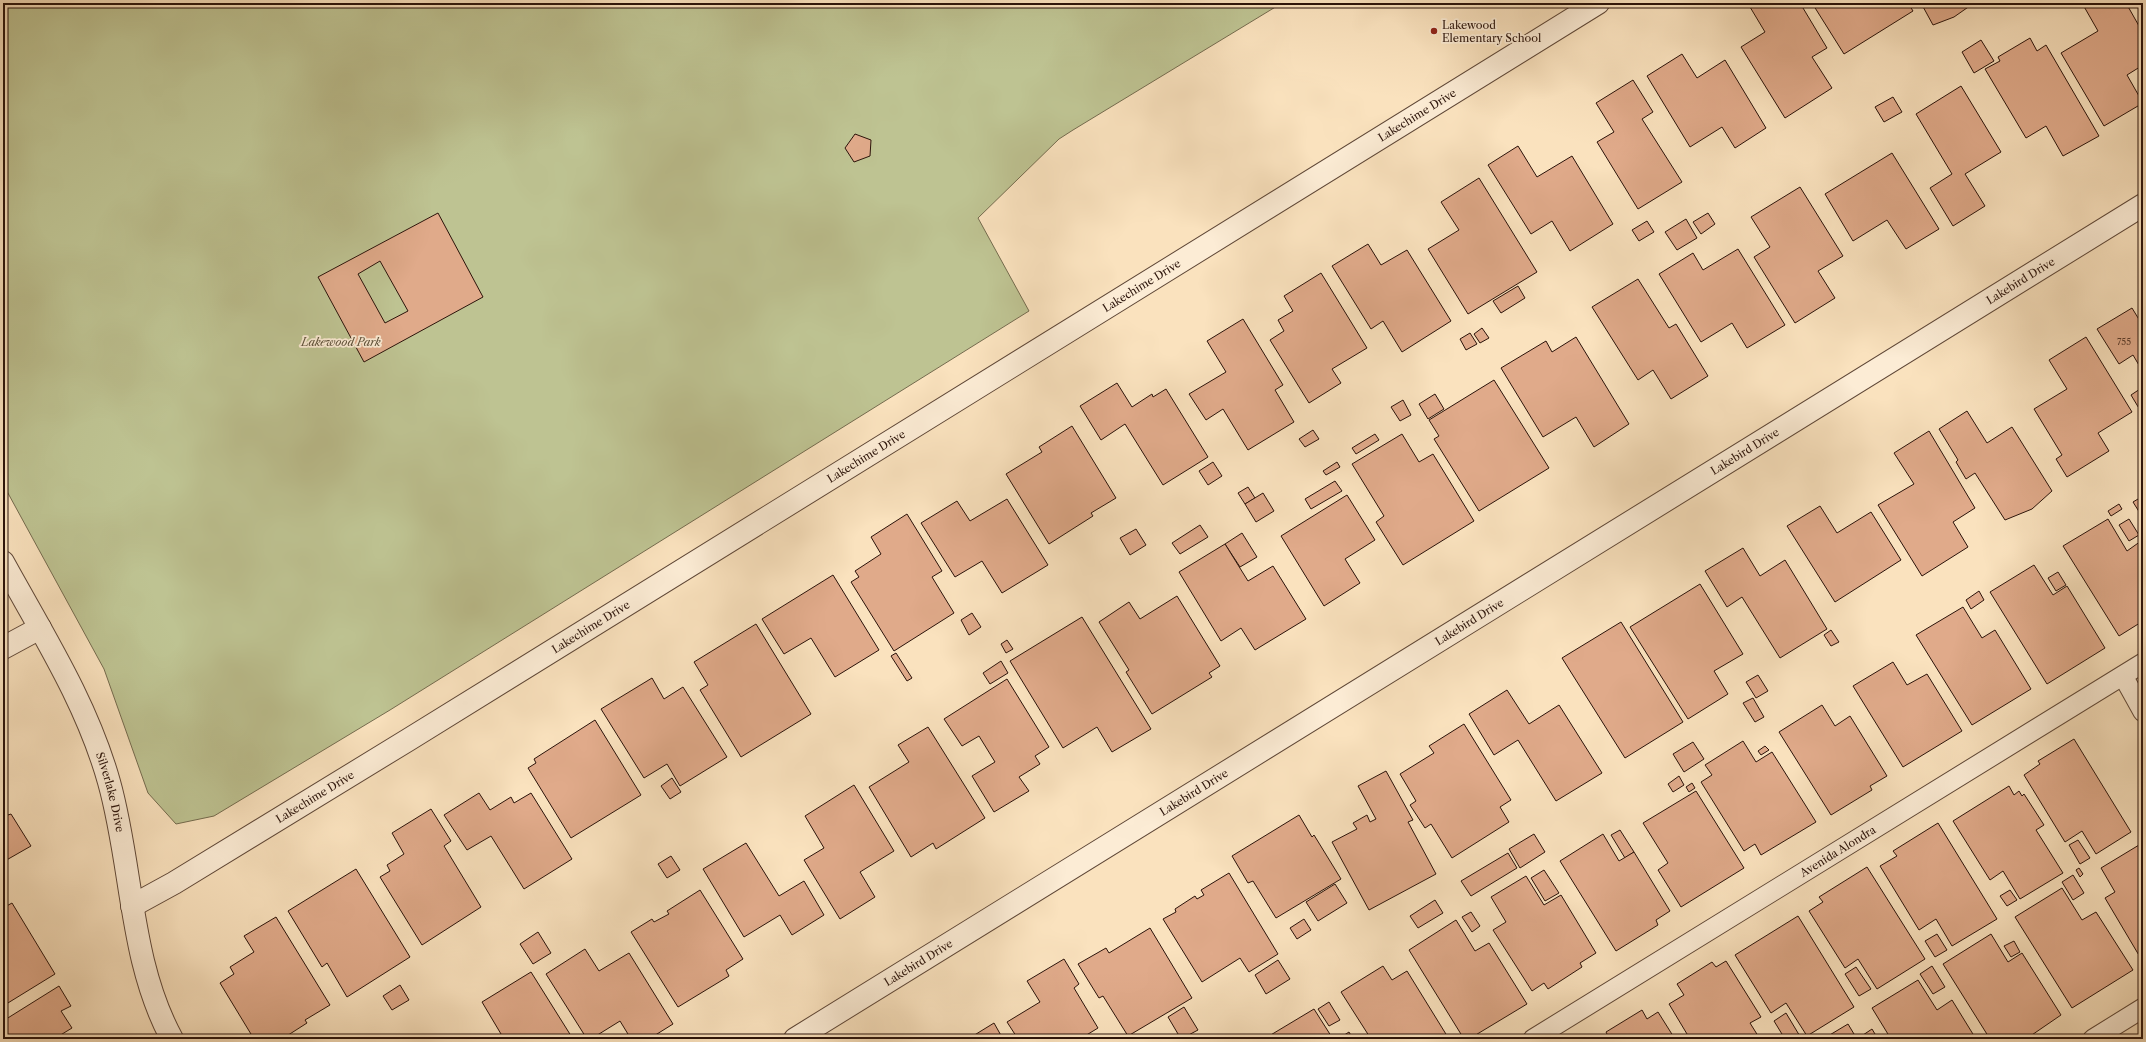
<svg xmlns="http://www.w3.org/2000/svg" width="2146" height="1042" font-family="'Libre Caslon Text',serif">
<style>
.green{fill:#bec392;stroke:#746b4e}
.building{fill:#e0aa8a;stroke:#2b130a;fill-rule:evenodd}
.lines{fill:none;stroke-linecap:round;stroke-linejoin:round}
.service-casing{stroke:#5f4737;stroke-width:21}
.minor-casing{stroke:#5f4737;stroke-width:24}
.service{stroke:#fcecd5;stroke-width:19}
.minor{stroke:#fcecd5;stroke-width:22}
.poi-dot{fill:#8f2418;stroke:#fcecd5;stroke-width:1.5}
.labels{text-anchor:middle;stroke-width:3.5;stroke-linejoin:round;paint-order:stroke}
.number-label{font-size:9px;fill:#58392a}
.poi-label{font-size:11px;fill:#2b130a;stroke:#fcecd5;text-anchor:start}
.street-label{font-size:11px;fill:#2b130a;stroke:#fcecd5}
.park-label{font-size:11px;font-style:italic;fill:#5e513a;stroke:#fcecd5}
</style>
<rect width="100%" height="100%" fill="#fae2be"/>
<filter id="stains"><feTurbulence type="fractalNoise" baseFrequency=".005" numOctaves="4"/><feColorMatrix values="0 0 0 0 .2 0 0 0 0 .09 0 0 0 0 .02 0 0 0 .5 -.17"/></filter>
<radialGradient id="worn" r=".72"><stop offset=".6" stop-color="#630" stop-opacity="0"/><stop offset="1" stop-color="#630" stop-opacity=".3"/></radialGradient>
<path class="green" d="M3 3H1282L1073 130 1059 139 978 218 1029 311 390 710 214 816 176 824 148 793 104 669 3 484Z"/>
<g class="building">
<path d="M1756 3H1800L1827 48 1812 57 1832 88 1785 118 1741 47 1765 32 1750 7Z"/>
<path d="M1812 3H1908L1913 11 1844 54Z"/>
<path d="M1921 3H1974L1954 17 1933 25Z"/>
<path d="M2082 3H2126L2143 33V65L2127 75 2143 103 2104 126 2061 53 2098 31Z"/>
<path d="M2030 38 2037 51 2046 45 2099 136 2063 156 2046 126 2026 138 1985 69 2000 61 1998 57Z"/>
<path d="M1981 40 1994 61 1974 73 1962 52Z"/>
<path d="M1682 54 1697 78 1725 60 1766 128 1735 148 1722 127 1690 147 1647 76Z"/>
<path d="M1633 80 1653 112 1642 119 1682 182 1638 209 1597 142 1614 132 1596 103Z"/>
<path d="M1961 86 2001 152 1965 174 1985 206 1953 226 1930 188 1952 174 1916 114Z"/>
<path d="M1893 97 1902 112 1884 122 1875 107Z"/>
<path d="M855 134 871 140 870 156 854 162 845 148Z"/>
<path d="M1518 146 1537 177 1572 156 1613 224 1570 251 1552 221 1531 234 1488 165Z"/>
<path d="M1892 153 1939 229 1906 249 1887 220 1853 241 1825 194Z"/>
<path d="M1479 178 1537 272 1468 314 1428 249 1459 230 1441 202Z"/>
<path d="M1800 187 1843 256 1818 271 1835 298 1795 323 1754 257 1770 247 1751 217Z"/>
<path d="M438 213 483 297 364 362 318 277ZM380 261 408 311 385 323 358 274Z"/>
<path d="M1708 213 1715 224 1701 234 1693 222Z"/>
<path d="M1686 219 1697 238 1677 250 1665 232Z"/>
<path d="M1647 221 1654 232 1639 241 1632 230Z"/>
<path d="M1368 244 1381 265 1407 250 1451 321 1402 352 1383 321 1371 329 1332 266Z"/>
<path d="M1738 249 1785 325 1747 348 1732 323 1701 342 1659 274 1693 253 1703 270Z"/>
<path d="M1321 273 1367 348 1332 369 1341 383 1309 403 1270 340 1284 331 1278 320 1293 311 1284 296Z"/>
<path d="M1638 279 1669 328 1676 324 1708 376 1671 399 1653 370 1638 380 1592 307Z"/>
<path d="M1518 286 1525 298 1501 313 1493 301Z"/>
<path d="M2132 308 2143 326V372L2133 355 2119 364 2097 329Z"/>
<path d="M1243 319 1283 385 1275 390 1294 422 1248 450 1223 409 1206 420 1189 394 1226 372 1207 341Z"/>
<path d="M1482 328 1489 338 1480 343 1474 334Z"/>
<path d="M1470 333 1477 344 1466 350 1460 339Z"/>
<path d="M1576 337 1629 424 1594 447 1576 417 1543 437 1501 368 1546 341 1552 352Z"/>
<path d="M2086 337 2132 412 2098 433 2109 451 2067 477 2056 459 2062 455 2034 409 2067 389 2049 360Z"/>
<path d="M1494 380 1549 468 1479 511 1434 439 1439 436 1429 420Z"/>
<path d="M1117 383 1132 407 1152 394 1153 397 1166 389 1208 457 1163 485 1125 424 1101 440 1080 406Z"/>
<path d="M2143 387V415L2131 395Z"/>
<path d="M1435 394 1444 409 1428 419 1419 404Z"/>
<path d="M1403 400 1411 415 1400 421 1391 407Z"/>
<path d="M1967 411 1987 443 2012 427 2052 491 2032 509 2005 520 1975 473 1966 479 1956 462 1958 460 1939 429Z"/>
<path d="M1072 426 1116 498 1091 513 1093 516 1049 544 1006 474 1042 452 1039 447Z"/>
<path d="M1313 430 1319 439 1305 447 1299 439Z"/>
<path d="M1929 431 1975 508 1953 522 1968 547 1922 576 1878 505 1914 484 1894 453Z"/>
<path d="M1375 434 1379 440 1356 454 1352 448Z"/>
<path d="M1402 434 1419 462 1433 454 1474 521 1403 565 1376 522 1384 516 1352 464Z"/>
<path d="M1213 462 1222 476 1208 485 1199 471Z"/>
<path d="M1337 462 1340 467 1326 475 1323 471Z"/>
<path d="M1335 481 1342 491 1311 509 1305 499Z"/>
<path d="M1248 487 1255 498 1245 504 1238 493Z"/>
<path d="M1263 493 1274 511 1256 522 1245 504Z"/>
<path d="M1347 495 1375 540 1345 559 1360 583 1324 606 1281 536Z"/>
<path d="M2143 496V518L2133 502Z"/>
<path d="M1007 499 1048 565 1002 593 982 561 955 577 921 523 957 501 970 521Z"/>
<path d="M2119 504 2122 509 2111 516 2108 511Z"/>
<path d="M1820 506 1837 533 1871 512 1901 560 1835 602 1787 526Z"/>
<path d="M907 514 942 571 932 577 954 613 894 651 851 582 859 577 855 571 881 554 871 537Z"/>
<path d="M2108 519 2127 551 2141 541 2143 544V621L2119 636 2063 546Z"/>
<path d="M2129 519 2139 535 2129 541 2119 525Z"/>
<path d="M1200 525 1208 537 1180 554 1172 543Z"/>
<path d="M1136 529 1146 545 1130 555 1120 538Z"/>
<path d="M1242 533 1257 557 1240 567 1225 544Z"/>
<path d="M1225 544 1248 581 1273 566 1306 619 1255 650 1241 628 1221 641 1179 572Z"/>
<path d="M1743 548 1760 576 1785 560 1827 629 1780 658 1742 597 1727 607 1705 571Z"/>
<path d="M2034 565 2053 595 2067 586 2105 648 2047 684 1990 592Z"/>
<path d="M2058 572 2066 585 2056 591 2048 578Z"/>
<path d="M833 575 879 650 835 677 811 638 784 654 762 619Z"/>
<path d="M1700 584 1743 654 1714 671 1728 694 1688 719 1630 627Z"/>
<path d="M1979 591 1984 600 1971 609 1966 600Z"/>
<path d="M1177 596 1220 666 1209 673 1212 677 1152 714 1126 672 1129 670 1099 622 1129 602 1140 619Z"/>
<path d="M1963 607 1982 638 1995 630 2031 689 1972 725 1916 635Z"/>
<path d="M972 613 981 627 969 635 961 620Z"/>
<path d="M1082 617 1151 729 1112 752 1097 727 1063 748 1010 661Z"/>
<path d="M1621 622 1683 722 1625 758 1562 658Z"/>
<path d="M756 624 811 714 741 757 700 690 708 685 694 662Z"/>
<path d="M1831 630 1839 642 1831 646 1824 635Z"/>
<path d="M1007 640 1013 649 1006 653 1001 644Z"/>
<path d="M896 653 912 678 907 681 891 656Z"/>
<path d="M1001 661 1008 673 990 684 983 673Z"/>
<path d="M1893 662 1907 685 1927 674 1962 731 1903 767 1853 686Z"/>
<path d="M1758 675 1768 691 1756 698 1746 682Z"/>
<path d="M652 678 664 699 683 687 727 757 680 786 667 764 644 778 601 709Z"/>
<path d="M1007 679 1049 747 1035 756 1040 764 1019 777 1029 791 994 812 972 776 995 762 979 736 962 746 944 719Z"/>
<path d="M1507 690 1529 724 1559 705 1602 773 1556 801 1518 740 1494 755 1469 714Z"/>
<path d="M1753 698 1764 717 1755 722 1743 703Z"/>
<path d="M1822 705 1835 726 1850 716 1887 776 1870 786 1872 790 1831 815 1779 732Z"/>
<path d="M595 720 641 795 571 838 528 768 536 763 534 759Z"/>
<path d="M1464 724 1511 800 1500 807 1509 822 1452 858 1431 824 1425 828 1410 805 1416 801 1400 774 1434 753 1429 746Z"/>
<path d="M928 727 985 818 936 849 933 843 911 857 869 787 909 762 898 745Z"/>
<path d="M2074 739 2131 832 2096 854 2082 831 2065 842 2024 775 2040 764 2038 761Z"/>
<path d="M1743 741 1756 762 1772 752 1816 822 1761 855 1755 844 1744 851 1701 782 1712 775 1705 765Z"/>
<path d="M1693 742 1704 759 1684 772 1673 754Z"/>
<path d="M1765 746 1769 750 1761 755 1758 751Z"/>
<path d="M1386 771 1413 820 1408 822 1436 874 1369 910 1332 842 1357 829 1353 823 1367 815 1370 822 1376 819 1358 786Z"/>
<path d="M1679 776 1684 785 1673 792 1668 784Z"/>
<path d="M672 778 681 792 670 799 661 786Z"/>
<path d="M1692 783 1695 788 1689 792 1686 787Z"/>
<path d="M854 785 894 851 860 872 875 897 840 919 804 860 824 848 805 816Z"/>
<path d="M2009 786 2014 795 2019 791 2022 796 2024 794 2044 825 2036 830 2063 873 2020 899 2003 871 1990 880 1953 821Z"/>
<path d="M1696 791 1744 868 1681 907 1658 870 1668 863 1643 823Z"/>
<path d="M479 793 490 810 511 797 514 803 531 793 572 859 524 889 491 836 467 850 444 815Z"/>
<path d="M3 807 8 815 11 814 31 846 3 862Z"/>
<path d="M431 809 451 841 444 846 481 907 422 945 380 877 390 871 387 865 404 854 392 833Z"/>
<path d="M1299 815 1312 837 1314 835 1341 879 1276 918 1253 881 1248 883 1232 856Z"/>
<path d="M1938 823 1997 919 1952 946 1936 919 1919 930 1880 866 1897 856 1893 851Z"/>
<path d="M1620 830 1634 852 1625 858 1611 835Z"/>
<path d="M1534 834 1545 852 1520 868 1509 849Z"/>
<path d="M1603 834 1619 861 1634 852 1670 911 1656 920 1658 925 1616 951 1560 861Z"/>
<path d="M2078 840 2090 858 2080 864 2069 845Z"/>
<path d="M746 843 779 896 804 881 824 915 792 935 780 915 744 937 703 869Z"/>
<path d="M2139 845 2143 852V955L2140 957 2105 898 2115 892 2101 868Z"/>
<path d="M1508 853 1517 868 1471 896 1461 881Z"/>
<path d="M671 856 680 870 667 878 658 864Z"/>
<path d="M1867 867 1925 959 1877 989 1858 959 1845 968 1809 911 1823 902 1819 897Z"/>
<path d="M2079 868 2083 874 2080 877 2076 870Z"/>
<path d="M356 869 410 957 347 997 327 963 322 967 288 911Z"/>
<path d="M1544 870 1559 893 1545 901 1531 878Z"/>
<path d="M1229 873 1278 954 1249 972 1240 958 1202 982 1163 919 1176 912 1175 909 1195 896 1197 899 1204 895 1201 890Z"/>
<path d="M2073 875 2084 893 2073 900 2062 882Z"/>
<path d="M1526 876 1544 905 1561 895 1596 953 1580 963 1582 967 1548 989 1544 983 1532 991 1493 930 1506 922 1491 897Z"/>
<path d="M1335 884 1347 903 1318 921 1306 902Z"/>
<path d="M2062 888 2082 920 2096 912 2133 970 2072 1008 2015 917Z"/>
<path d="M700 890 743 959 726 970 729 976 678 1007 631 932 652 919 654 922 669 914 667 911Z"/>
<path d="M2010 890 2017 900 2007 906 2000 896Z"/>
<path d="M1435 900 1443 913 1418 928 1410 916Z"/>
<path d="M12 903 55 974 3 1006V908Z"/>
<path d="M1471 912 1480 926 1472 932 1462 917Z"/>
<path d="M1798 916 1854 1007 1807 1036 1786 1003 1771 1013 1735 955Z"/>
<path d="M276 917 330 1005 305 1020 307 1023 282 1039H254L220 983 234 974 230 967 254 952 244 936Z"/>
<path d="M1304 919 1311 930 1297 939 1290 928Z"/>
<path d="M1456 920 1475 951 1489 943 1527 1004 1469 1039H1464L1409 950Z"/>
<path d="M1150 928 1192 998 1128 1036 1103 996 1099 998 1078 964 1106 948 1109 953Z"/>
<path d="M538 932 551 953 533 964 520 944Z"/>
<path d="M1937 934 1947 950 1935 957 1925 941Z"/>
<path d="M1991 934 2008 962 2022 953 2061 1015 2026 1039H1990L1943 964Z"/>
<path d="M2014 941 2020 952 2011 957 2004 946Z"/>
<path d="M585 949 599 971 629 953 673 1024 649 1039H631L620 1021 591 1039H587L546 974Z"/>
<path d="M1064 959 1079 984 1074 988 1098 1028 1080 1039H1018L1007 1022 1040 1002 1027 981Z"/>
<path d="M1278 960 1290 979 1266 994 1255 975Z"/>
<path d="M1726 961 1761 1017 1750 1023 1760 1039H1690L1669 1004 1684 995 1677 984 1712 962 1716 967Z"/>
<path d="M1383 966 1392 980 1407 971 1449 1039H1371L1341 992Z"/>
<path d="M1932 966 1945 987 1933 994 1920 974Z"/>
<path d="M1856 967 1871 989 1859 996 1845 974Z"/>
<path d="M531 972 573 1039H504L482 1002Z"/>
<path d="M1918 980 1937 1010 1952 1000 1976 1039H1891L1872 1008Z"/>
<path d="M400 985 409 1000 392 1010 383 996Z"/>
<path d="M59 986 71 1006 61 1011 72 1028 54 1039H6L3 1034V1021Z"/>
<path d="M1329 1002 1340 1020 1329 1026 1318 1009Z"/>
<path d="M1184 1007 1198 1030 1181 1039 1168 1017Z"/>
<path d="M1314 1009 1333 1039H1271L1269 1036Z"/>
<path d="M1642 1010 1647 1019 1658 1012 1675 1039H1599L1607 1034 1606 1032Z"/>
<path d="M1786 1013 1801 1038 1799 1039H1785L1774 1021Z"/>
<path d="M994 1023 1003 1039H968Z"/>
<path d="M1848 1024 1857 1039 1872 1029 1878 1039H1823Z"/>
<path d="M1349 1032 1353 1039H1338Z"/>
</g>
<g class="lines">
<g class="service-casing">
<g id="service">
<path d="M2123 676 2143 712"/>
<path id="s1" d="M1533 1039 2143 663"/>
<path d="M2093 1039 2143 1008"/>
</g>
</g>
<g class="minor-casing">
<g id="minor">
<path id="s2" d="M3 562C42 633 87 703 109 782 133 867 129 960 172 1039"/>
<path d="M3 648 40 628"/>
<path id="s3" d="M132 906 174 883 408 740 1598 3"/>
<path id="s4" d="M795 1039 2143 205"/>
</g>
</g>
<use href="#service" class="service"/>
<use href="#minor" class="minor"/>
</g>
<circle class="poi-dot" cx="1434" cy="31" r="4"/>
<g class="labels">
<g class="number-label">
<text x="2124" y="345">755</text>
</g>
<g class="poi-label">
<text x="1442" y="29">Lakewood<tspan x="1442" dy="13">Elementary School</tspan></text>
</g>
<g class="street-label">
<text dy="4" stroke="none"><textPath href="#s3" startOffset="1509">Lakechime Drive</textPath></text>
<text dy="4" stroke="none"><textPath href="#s4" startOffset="1441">Lakebird Drive</textPath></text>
<text dy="4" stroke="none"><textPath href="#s3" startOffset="1185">Lakechime Drive</textPath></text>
<text dy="4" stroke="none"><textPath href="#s4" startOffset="1117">Lakebird Drive</textPath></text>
<text dy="4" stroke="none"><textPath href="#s3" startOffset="861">Lakechime Drive</textPath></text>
<text dy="4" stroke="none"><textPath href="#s4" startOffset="793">Lakebird Drive</textPath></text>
<text dy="4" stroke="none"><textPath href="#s3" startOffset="537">Lakechime Drive</textPath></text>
<text dy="4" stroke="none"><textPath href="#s2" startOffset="255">Silverlake Drive</textPath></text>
<text dy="4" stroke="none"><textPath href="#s4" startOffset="469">Lakebird Drive</textPath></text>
<text dy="4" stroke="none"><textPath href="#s3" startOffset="213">Lakechime Drive</textPath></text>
<text dy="4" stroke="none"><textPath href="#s1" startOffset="358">Avenida Alondra</textPath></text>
<text dy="4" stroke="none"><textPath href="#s4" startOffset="145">Lakebird Drive</textPath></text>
</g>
<g class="park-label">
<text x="341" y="346">Lakewood Park</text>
</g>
</g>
<rect width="2146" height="1042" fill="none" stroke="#fae2be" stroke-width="16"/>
<rect x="4" y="4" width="2138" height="1034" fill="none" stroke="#2b130a" stroke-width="2"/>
<rect x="8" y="8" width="2130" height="1026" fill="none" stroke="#2b130a"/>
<rect width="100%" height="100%" filter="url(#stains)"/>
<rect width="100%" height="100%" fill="url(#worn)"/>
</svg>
